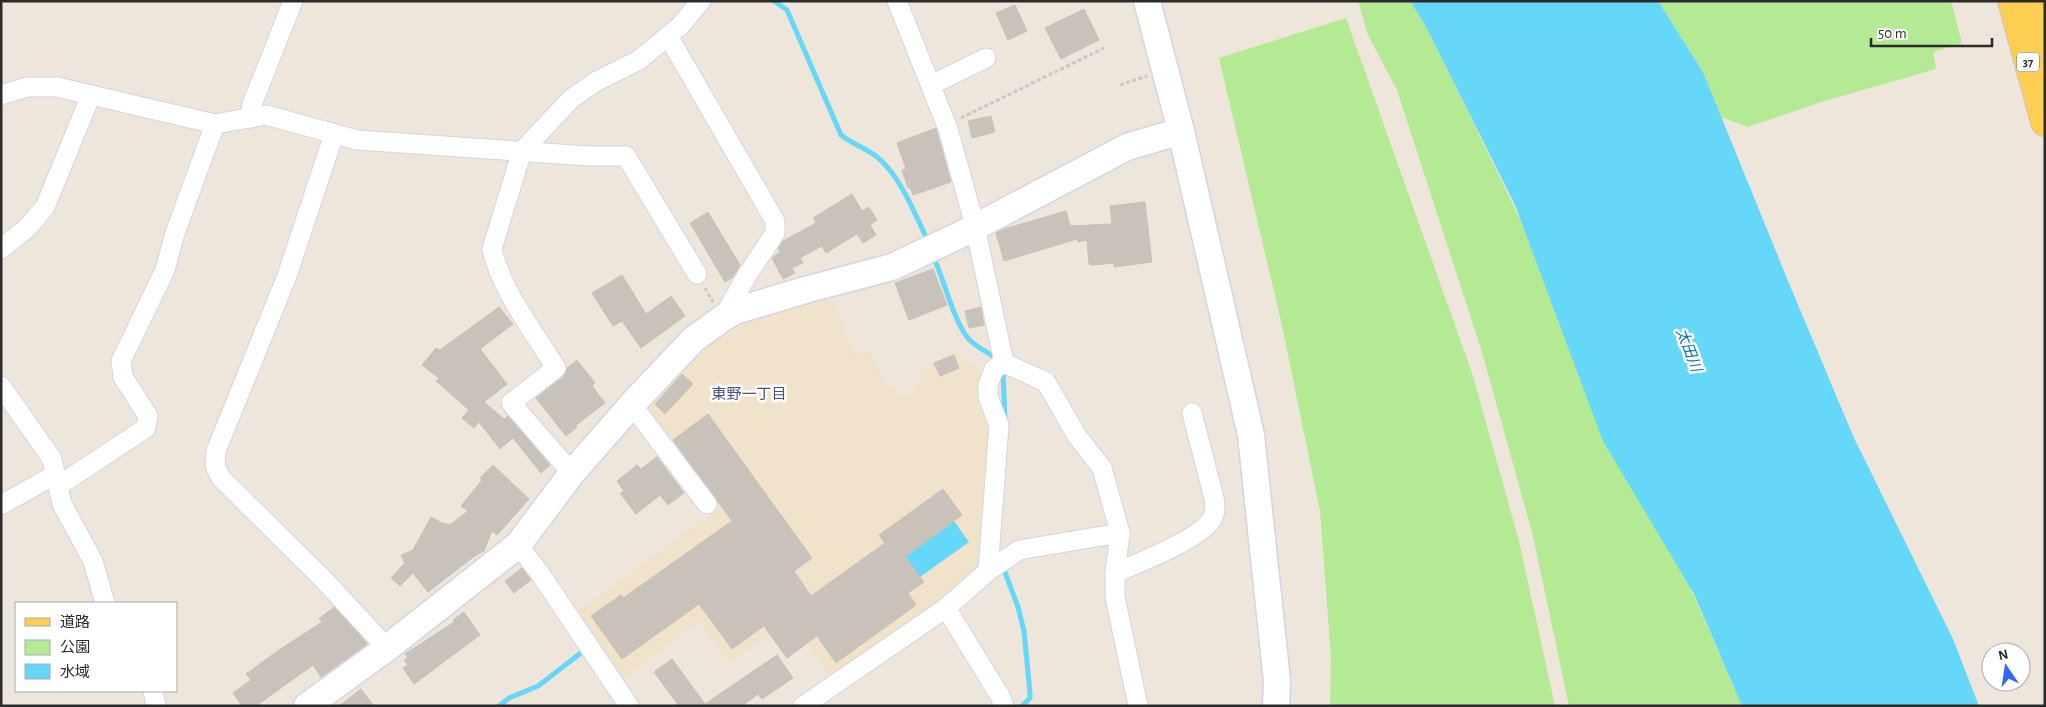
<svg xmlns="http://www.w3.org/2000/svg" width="2046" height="707" font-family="'Alegreya Sans','Noto Sans JP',sans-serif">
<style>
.education{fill:#f1e3c9}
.green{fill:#b4ea93}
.water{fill:#65d8fa}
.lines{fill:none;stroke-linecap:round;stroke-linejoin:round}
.stream{stroke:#65d8fa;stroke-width:5}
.building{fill:#c9c2bb;stroke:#cac1b5}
.street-casing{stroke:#d1d5e5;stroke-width:21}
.secondary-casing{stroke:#d1d5e5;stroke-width:29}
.primary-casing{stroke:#c8c8c8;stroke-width:30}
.path{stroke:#c8c8c8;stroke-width:3;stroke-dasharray:4 2.5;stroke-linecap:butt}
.street{stroke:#fff;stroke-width:19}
.secondary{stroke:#fff;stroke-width:26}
.primary{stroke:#fdce51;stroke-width:28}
.labels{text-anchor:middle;stroke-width:5;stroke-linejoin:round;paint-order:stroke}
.shield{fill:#fff;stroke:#6b6b6b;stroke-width:1}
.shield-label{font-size:12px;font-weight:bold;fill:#2b2b2b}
.water-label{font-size:15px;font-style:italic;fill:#0175a8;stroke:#fff}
.neighbourhood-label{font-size:15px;fill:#475380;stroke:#fff}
</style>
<rect width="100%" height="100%" fill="#eee5db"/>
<path class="education" d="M832 299 855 356 870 351 884 382 907 400 932 363 955 352 981 372 977 391 990 429 977 568 942 600 831 678 791 620 729 663 699 622 624 678 577 612 718 509 646 414 647 409 683 370 712 344 740 327 772 312Z"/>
<g class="green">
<path d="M1358 1H1410L1426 27C1537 250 1643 476 1742 706H1569L1533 536 1482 352 1397 90 1368 35Z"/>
<path d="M1658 1H1951L1962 43 1933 52 1936 69 1821 102 1748 127 1721 117 1703 72Z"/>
<path d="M1346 18 1473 376 1519 541 1555 706H1330L1331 657 1320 511 1281 321 1219 58Z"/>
</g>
<g class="water">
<path d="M1410 1H1658L1703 72 1788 281 1854 438 1953 639 1979 706H1742L1694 594 1603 441 1515 205 1426 27Z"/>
<path d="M954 521 969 542 920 577 898 547 924 543Z"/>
</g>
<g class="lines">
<g class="stream">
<path d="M774 1 787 10 841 135C852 144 866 148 877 157 898 173 914 211 925 235"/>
<path d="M936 263C945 284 954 320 967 337 974 346 984 350 993 356"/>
<path d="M1003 371 1005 421"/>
<path d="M1003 567 1018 607 1024 631 1030 693V698L1022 706"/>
<path d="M499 706 509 698 538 686 586 649"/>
</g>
</g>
<g class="building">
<path d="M1015 5 1027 31 1008 40 996 13Z"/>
<path d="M1084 9 1099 40 1061 59 1045 28Z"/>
<path d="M991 116 995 132 972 138 968 121Z"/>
<path d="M936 128 951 182 913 195 910 187 908 188 902 170 906 169 897 143Z"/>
<path d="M852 194 862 211 869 207 877 220 870 225 876 235 863 243 857 234 826 253 822 246 800 258 803 263 792 268 795 273 783 279 772 258 780 252 778 248 783 241 816 223 813 218Z"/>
<path d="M1145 202 1152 262 1114 267V263L1092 265 1089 264 1087 240 1078 242 1077 239 1004 261 996 233 1004 229 1066 211 1070 226 1112 224 1110 206Z"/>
<path d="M708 212 740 265 733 277 725 282 690 223Z"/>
<path d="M933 269 947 305 909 320 895 283Z"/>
<path d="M622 275 646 314 671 296 685 316 641 348 622 321 613 326 592 293Z"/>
<path d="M499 307 513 324 480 349 507 384 484 402 504 419 508 416 550 465 541 473 513 438 500 449 479 422 474 428 462 418 469 410 436 381 439 378 422 365 436 348 440 350Z"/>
<path d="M981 307 984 325 969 328 965 311Z"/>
<path d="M954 355 959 368 940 376 934 363Z"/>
<path d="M577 360 595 383 592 386 605 403 575 426 577 427 566 436 536 398 563 377 567 368Z"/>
<path d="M682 374 693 384 665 414 655 404Z"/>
<path d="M708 414 812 558 794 571 811 596 885 543 879 535 943 489 962 515 905 557 924 582 908 593 916 605 836 663 817 636 787 658 764 626 732 649 699 604 622 659 591 616 621 595 623 598 732 521 673 440Z"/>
<path d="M657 457 684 493 668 505 660 495 636 514 620 493 624 491 617 481 637 465 641 469Z"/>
<path d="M493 465 529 499 497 535 492 531 484 551 476 555 428 592 413 573 400 586 391 578 405 563 401 555 413 550 431 517 442 523 450 525 468 511 461 506 482 480 480 478Z"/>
<path d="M522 568 531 580 514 593 505 581Z"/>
<path d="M334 607 367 643 366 645 321 677 313 665 256 706H242L233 693 251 680 246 674 276 652 322 622 319 619Z"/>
<path d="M464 612 480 635 414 684 403 668 408 665 404 660 408 658 405 654 454 622 453 620Z"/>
<path d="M777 655 793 678 762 699 758 694 742 706H679L654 672 672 659 705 704Z"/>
<path d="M361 689 374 706H339Z"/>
</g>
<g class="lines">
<g class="street-casing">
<g id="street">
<path d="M897 1 948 129 975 226 1004 363 1046 382 1077 436 1102 468 1120 533 1115 573V597L1138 706"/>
<path d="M668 36 775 221V233L746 277 723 318"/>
<path d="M931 85 986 58"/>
<path d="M1 95 27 87H57L215 124 266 115 357 140 588 156H626L697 274"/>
<path d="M251 118V107L293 1"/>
<path d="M334 134 287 276 216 451 215 466 221 478 324 580 387 648"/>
<path d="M1 249 27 228 45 207 91 95"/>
<path d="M1 386 52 459 62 504 93 561 105 603"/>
<path d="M632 405 707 504"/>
<path d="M572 473 511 403 556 368C534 332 501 290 492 249L522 151 572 98 597 81 639 60 680 26 701 1"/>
<path d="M58 486 146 428 148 416 123 377 121 361 165 270 175 233 215 124"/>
<path d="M1 505 49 478 55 476"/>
<path d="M518 545 539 572 629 706"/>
<path d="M988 571 999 425 988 397V385L994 369 1004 363"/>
<path d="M1115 573C1136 564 1204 538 1213 517 1216 511 1215 505 1214 498L1192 413"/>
<path d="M946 608 1000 696 1004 706"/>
<path d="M153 691 156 706"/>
<path d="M803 706 946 608 988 571 1019 550 1120 533"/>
</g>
</g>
<g class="secondary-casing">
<g id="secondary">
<path d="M1147 1 1181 131 1251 435 1277 681 1276 706"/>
<path d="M307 706 387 648 518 545 572 473 635 401 694 339 723 318 735 311 805 290 892 267 966 232 1127 147 1181 131"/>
</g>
</g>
<g class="primary-casing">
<g id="primary">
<path d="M2012 1 2045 122"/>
<path d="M2034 1 2045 41"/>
</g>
</g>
<g class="path">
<path d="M1120 85 1147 76"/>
<path d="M961 118 1104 48"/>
<path d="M705 288 713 302"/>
</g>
<use href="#street" class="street"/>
<use href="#secondary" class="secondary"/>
<use href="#primary" class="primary"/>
</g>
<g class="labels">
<rect class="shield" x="2017" y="52.5" width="22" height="19" rx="4"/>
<g class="shield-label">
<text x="2028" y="66">37</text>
</g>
<g class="water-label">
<text transform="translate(1689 350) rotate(69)" y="5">太田川</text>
</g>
<g class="neighbourhood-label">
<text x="749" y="399">東野一丁目</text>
</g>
</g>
<rect width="2046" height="707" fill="none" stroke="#2b2b2b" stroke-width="5"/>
<rect x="15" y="602" width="162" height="90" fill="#ffffff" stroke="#aaaaaa"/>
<rect x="25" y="618" width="25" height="8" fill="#fdce51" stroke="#aaaaaa"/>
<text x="60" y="627" font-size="15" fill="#2b2b2b">道路</text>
<rect x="25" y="640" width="25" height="15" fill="#b4ea93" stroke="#aaaaaa"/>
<text x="60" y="652" font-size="15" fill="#2b2b2b">公園</text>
<rect x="25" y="664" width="25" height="15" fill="#65d8fa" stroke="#aaaaaa"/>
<text x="60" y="677" font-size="15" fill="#2b2b2b">水域</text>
<g transform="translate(2006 667) rotate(347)"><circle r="24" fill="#ffffff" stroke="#aaaaaa"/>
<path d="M0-4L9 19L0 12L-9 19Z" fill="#3765ff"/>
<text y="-8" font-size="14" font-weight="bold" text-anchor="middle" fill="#2b2b2b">N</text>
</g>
<path d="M1871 38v8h121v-8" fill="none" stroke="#2b2b2b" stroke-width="2.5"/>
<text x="1878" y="38" font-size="15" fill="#2b2b2b" stroke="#ffffff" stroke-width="4" paint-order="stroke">50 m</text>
</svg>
